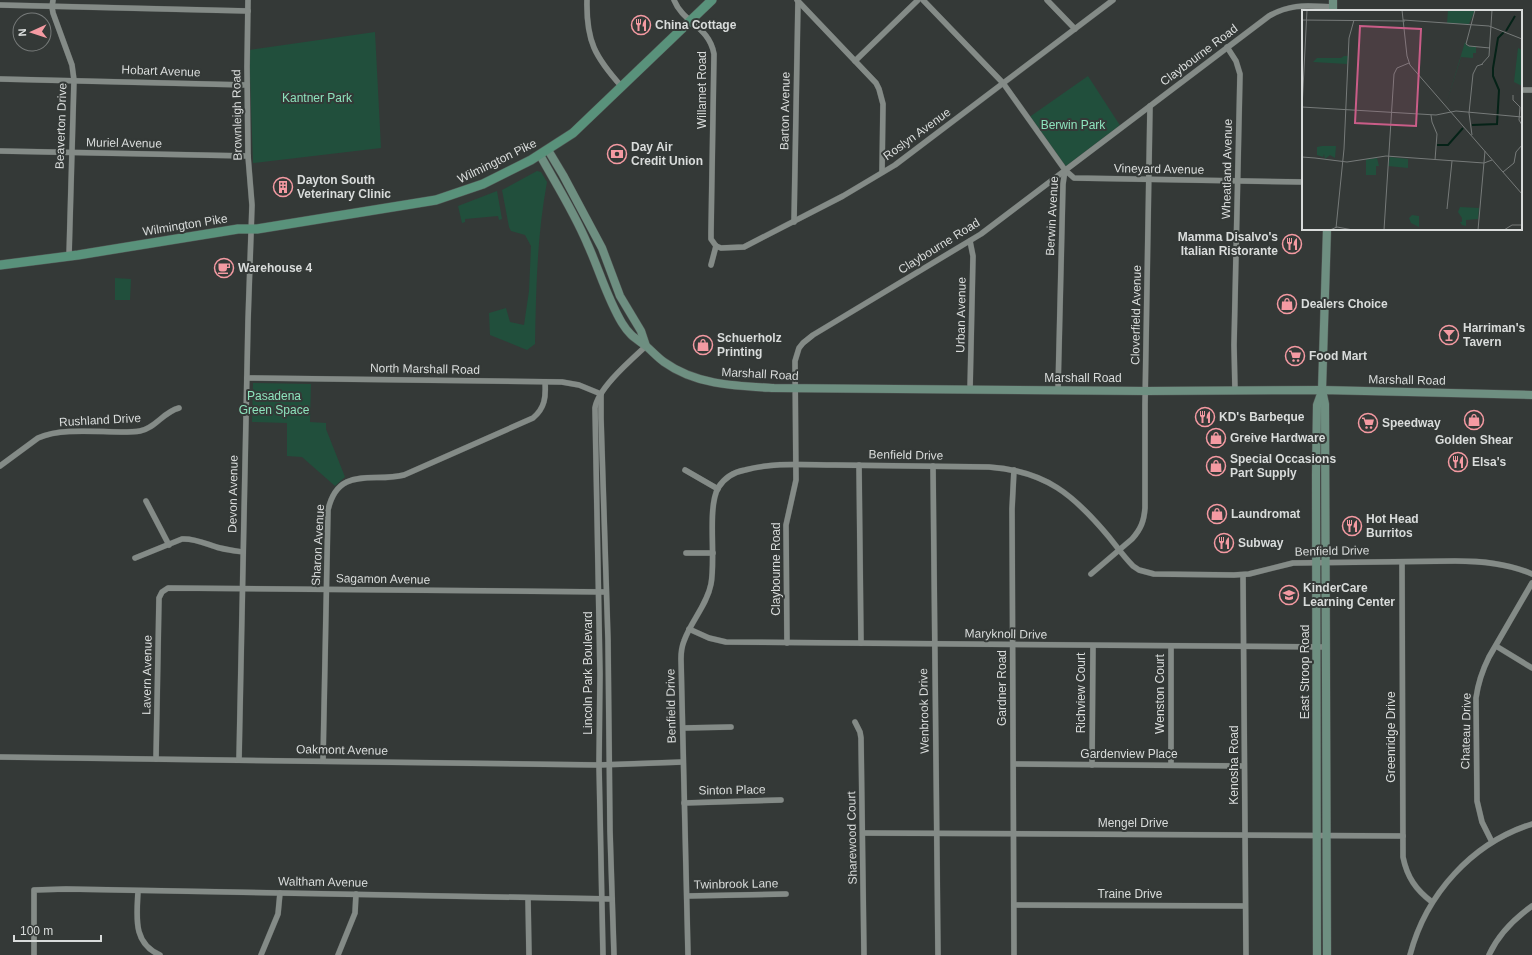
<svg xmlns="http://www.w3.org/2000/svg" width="1532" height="955" font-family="Helvetica,sans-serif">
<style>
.green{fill:#214f3c}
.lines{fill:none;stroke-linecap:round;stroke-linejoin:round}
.street-casing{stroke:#505553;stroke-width:6}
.secondary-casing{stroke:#505553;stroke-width:9}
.primary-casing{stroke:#505553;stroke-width:10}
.street{stroke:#848b87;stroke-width:5.5}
.secondary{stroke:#6e8f81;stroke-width:8}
.primary{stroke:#59927b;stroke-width:9}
.labels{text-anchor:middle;stroke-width:4;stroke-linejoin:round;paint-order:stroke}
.poi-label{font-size:12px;font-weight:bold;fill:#d9dcdb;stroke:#343937;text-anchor:start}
.street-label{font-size:12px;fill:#d9dcdb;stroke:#343937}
.park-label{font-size:12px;fill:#8de2bc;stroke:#343937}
.inset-river{fill:none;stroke:#052217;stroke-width:2}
.inset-road{fill:none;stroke:#767a79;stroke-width:1}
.view{fill:#ca5d88;fill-opacity:0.15;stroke:#ca5d88;stroke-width:2}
.inset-edge{fill:none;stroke:#d9dcdb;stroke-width:2}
</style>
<rect width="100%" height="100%" fill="#343937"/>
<g class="green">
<path d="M375 32 381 148 253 163 249 50Z"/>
<path d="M1088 76 1121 127 1065 170 1028 118Z"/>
<path d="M537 171 541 172 547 182C537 236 536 289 535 344L527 350 490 335 489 313 506 308 510 322 524 325 529 291 531 246 525 235 511 231 509 227 502 190Z"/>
<path d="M497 191 502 219 499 220 498 216 465 219V222L462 223 458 206Z"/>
<path d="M115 278 131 279 130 300H115Z"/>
<path d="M253 383 311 384 310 422 326 423V429L345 477 335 486 302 457 287 456V423L252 422Z"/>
</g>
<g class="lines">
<g class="street-casing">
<g id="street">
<path d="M53 0 52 7 53 13 72 65 74 80 69 256"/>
<path d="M587 0C586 41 595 57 622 87"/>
<path d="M674 0C683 23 709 26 714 54L711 232V239L716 246"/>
<path d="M797 0 876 83 879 89 883 104 882 172"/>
<path d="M923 0 1003 83 1065 170 1074 178 1303 182"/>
<path d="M1047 0 1075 29"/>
<path d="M0 5 248 11"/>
<path d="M1227 47 1236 61 1240 74 1234 345 1235 390"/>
<path d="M855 61 918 0"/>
<path d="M0 79 247 85"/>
<path d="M1521 90H1532"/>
<path d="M0 151 248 156"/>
<path d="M794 222 798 1"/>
<path d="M716 246 721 248 744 247 843 196 895 165 1113 0"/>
<path d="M711 265 716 246"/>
<path d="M247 378 562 382 579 385 601 394"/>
<path d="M970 390 973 256 970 241"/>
<path d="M1058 390 1063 184 1065 170"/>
<path d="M601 394V418L608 640 610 831 614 955"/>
<path d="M859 465 861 643"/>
<path d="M0 466 38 438C61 428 95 432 121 432 127 432 134 432 140 431 156 428 163 412 179 408"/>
<path d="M933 466 938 955"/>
<path d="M685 470 718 489"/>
<path d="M146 501 169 545"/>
<path d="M686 553H713"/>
<path d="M135 558 182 539C196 538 208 545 220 548 228 550 236 551 243 552"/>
<path d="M1402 562 1403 857C1407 877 1416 890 1432 902"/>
<path d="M1091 574 1132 539C1141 529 1144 521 1145 508V405L1150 106"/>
<path d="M1243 575 1246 955"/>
<path d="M689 629 709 638 726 642 1326 647"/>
<path d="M787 643 786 525 796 480 795 361 799 348 803 343 813 335 981 234 1269 16C1292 3 1308 6 1333 7"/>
<path d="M1496 646 1532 668"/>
<path d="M855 722 860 732 861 738 864 955"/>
<path d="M683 728 731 727"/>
<path d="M0 757 599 765 683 762"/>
<path d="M156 759 159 598 162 592 168 588 606 592"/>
<path d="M239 760 248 321 252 205 248 156 247 67 248 0"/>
<path d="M323 761 328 510C338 465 373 483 404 475L533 418C545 408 546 397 545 382"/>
<path d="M1014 764 1244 766"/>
<path d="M1092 765 1093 646"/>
<path d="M1171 765V646"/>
<path d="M684 803 781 800"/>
<path d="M863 833 1403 836"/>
<path d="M1492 842 1482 822 1477 801 1476 698C1478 683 1482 671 1489 657L1532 583"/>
<path d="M138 891C137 916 132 943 160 955"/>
<path d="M687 896 786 894"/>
<path d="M528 898 529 955"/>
<path d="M1014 905 1245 906"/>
<path d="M34 955V890L66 889 612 899"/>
<path d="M261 955 278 914 280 893"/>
<path d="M338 955 355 913 356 894"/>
<path d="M603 955 599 765 600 674 595 408C598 388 631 360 646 346"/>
<path d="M688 955 681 659C681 653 682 646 684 641 691 621 707 605 711 584 716 558 707 509 718 488 724 478 734 472 745 470 774 462 805 465 835 465 886 466 938 466 989 467 1046 471 1074 495 1109 537 1117 547 1124 557 1133 566L1139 570 1154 574 1234 575 1249 574 1293 563 1455 561C1481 561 1507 563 1532 574"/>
<path d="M1014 955 1012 509 1014 470"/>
<path d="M1410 955C1426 894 1472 843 1532 824"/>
<path d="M1489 955C1498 935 1514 919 1532 906"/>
</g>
</g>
<g class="secondary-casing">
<g id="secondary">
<path d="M1333 11V0"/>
<path d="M548 150 563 175 602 248 620 296 641 331 646 346"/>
<path d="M540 155C556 184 574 212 587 243 599 269 607 298 622 323 630 336 635 338 646 346 652 351 657 357 664 362 696 385 735 386 774 388L1146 391 1322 390 1532 395"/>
<path d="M1327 229 1322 390 1325 404 1327 955"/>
<path d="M1317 955 1316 474 1317 405 1322 391"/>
</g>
</g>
<g class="primary-casing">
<path id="primary" d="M0 265 78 255 238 229H257L436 200 483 184 531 160 573 133 712 0"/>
</g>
<use href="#street" class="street"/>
<use href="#secondary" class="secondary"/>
<use href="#primary" class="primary"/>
</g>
<defs>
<g id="restaurant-ring" transform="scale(1)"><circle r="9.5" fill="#343937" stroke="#f49aa2" stroke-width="1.5"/><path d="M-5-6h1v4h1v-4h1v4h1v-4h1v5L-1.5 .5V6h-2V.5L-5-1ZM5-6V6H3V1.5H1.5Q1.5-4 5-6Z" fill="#f49aa2"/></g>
<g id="bank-ring" transform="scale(1)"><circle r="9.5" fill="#343937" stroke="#f49aa2" stroke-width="1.5"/><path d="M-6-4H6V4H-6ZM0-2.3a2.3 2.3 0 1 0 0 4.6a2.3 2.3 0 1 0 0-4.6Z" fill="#f49aa2"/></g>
<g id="building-ring" transform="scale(1)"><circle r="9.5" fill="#343937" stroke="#f49aa2" stroke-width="1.5"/><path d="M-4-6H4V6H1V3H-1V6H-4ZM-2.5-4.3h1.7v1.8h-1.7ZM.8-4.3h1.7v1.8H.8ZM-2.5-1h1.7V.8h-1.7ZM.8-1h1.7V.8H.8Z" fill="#f49aa2"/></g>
<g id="cafe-ring" transform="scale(1)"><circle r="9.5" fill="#343937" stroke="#f49aa2" stroke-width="1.5"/><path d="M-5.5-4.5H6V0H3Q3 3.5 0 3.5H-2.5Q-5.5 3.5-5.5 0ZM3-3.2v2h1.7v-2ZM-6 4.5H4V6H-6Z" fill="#f49aa2"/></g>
<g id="shop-ring" transform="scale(1)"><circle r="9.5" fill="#343937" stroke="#f49aa2" stroke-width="1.5"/><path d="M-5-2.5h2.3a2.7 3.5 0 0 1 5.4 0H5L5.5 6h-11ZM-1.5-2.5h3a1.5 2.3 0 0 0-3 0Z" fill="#f49aa2"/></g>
<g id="bar-ring" transform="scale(1)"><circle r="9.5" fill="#343937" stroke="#f49aa2" stroke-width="1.5"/><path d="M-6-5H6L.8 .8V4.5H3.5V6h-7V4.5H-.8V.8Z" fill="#f49aa2"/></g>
<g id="supermarket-ring" transform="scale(1)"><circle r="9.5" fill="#343937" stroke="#f49aa2" stroke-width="1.5"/><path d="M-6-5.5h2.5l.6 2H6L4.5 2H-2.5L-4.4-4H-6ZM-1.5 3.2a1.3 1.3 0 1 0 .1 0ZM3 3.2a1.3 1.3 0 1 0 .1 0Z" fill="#f49aa2"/></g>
<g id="school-ring" transform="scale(1)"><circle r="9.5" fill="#343937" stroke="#f49aa2" stroke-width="1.5"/><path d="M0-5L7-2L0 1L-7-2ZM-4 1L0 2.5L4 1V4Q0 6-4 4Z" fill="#f49aa2"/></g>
</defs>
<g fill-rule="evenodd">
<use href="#restaurant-ring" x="641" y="25"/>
<use href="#bank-ring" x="617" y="154"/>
<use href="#building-ring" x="283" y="187"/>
<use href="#restaurant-ring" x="1292" y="244"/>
<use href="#cafe-ring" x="224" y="268"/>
<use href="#shop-ring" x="1287" y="304"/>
<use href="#bar-ring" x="1449" y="335"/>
<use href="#shop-ring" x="703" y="345"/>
<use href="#supermarket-ring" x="1295" y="356"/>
<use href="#restaurant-ring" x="1205" y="417"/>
<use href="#shop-ring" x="1474" y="420"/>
<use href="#supermarket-ring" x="1368" y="423"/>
<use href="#shop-ring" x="1216" y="438"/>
<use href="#restaurant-ring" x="1458" y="462"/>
<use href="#shop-ring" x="1216" y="466"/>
<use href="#shop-ring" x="1217" y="514"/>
<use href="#restaurant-ring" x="1352" y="526"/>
<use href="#restaurant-ring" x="1224" y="543"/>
<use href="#school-ring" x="1289" y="595"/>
</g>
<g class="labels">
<g class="poi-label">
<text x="655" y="29">China Cottage</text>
<text x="631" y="151">Day Air<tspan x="631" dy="14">Credit Union</tspan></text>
<text x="297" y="184">Dayton South<tspan x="297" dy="14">Veterinary Clinic</tspan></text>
<text x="1278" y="241" text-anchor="end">Mamma Disalvo's<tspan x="1278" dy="14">Italian Ristorante</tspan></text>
<text x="238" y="272">Warehouse 4</text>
<text x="1301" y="308">Dealers Choice</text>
<text x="1463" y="332">Harriman's<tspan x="1463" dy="14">Tavern</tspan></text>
<text x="717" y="342">Schuerholz<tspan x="717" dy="14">Printing</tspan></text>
<text x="1309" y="360">Food Mart</text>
<text x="1219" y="421">KD's Barbeque</text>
<text x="1382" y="427">Speedway</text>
<text x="1230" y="442">Greive Hardware</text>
<text x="1474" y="444" text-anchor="middle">Golden Shear</text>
<text x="1230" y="463">Special Occasions<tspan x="1230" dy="14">Part Supply</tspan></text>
<text x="1472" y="466">Elsa's</text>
<text x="1231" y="518">Laundromat</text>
<text x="1366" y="523">Hot Head<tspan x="1366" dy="14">Burritos</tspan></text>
<text x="1238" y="547">Subway</text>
<text x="1303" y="592">KinderCare<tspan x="1303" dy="14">Learning Center</tspan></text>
</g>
<g class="street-label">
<text transform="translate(1199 55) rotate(-37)" y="4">Claybourne Road</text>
<text transform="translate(161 71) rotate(2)" y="4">Hobart Avenue</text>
<text transform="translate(702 90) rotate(-90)" y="4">Willamet Road</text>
<text transform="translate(785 111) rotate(-89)" y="4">Barton Avenue</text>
<text transform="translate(237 115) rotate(-91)" y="4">Brownleigh Road</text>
<text transform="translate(61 126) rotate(-88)" y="4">Beaverton Drive</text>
<text transform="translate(917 134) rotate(-36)" y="4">Roslyn Avenue</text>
<text transform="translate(124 143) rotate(1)" y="4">Muriel Avenue</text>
<text transform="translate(497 161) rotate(-26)" y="4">Wilmington Pike</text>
<text transform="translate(1159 169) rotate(1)" y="4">Vineyard Avenue</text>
<text transform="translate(1227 169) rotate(-89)" y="4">Wheatland Avenue</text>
<text transform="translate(1052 216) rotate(-87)" y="4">Berwin Avenue</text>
<text transform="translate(185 225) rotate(-9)" y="4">Wilmington Pike</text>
<text transform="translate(939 246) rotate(-32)" y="4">Claybourne Road</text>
<text transform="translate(961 315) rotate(-89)" y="4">Urban Avenue</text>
<text transform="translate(1136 315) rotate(-89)" y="4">Cloverfield Avenue</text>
<text transform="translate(425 369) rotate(1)" y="4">North Marshall Road</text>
<text transform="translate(760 374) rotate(3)" y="4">Marshall Road</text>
<text x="1083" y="382">Marshall Road</text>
<text transform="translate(1407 380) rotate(1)" y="4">Marshall Road</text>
<text transform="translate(100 420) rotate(-3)" y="4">Rushland Drive</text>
<text transform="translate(906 455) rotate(1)" y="4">Benfield Drive</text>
<text transform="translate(233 494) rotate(-89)" y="4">Devon Avenue</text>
<text transform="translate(318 545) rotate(-87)" y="4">Sharon Avenue</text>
<text transform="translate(1332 551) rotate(-1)" y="4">Benfield Drive</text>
<text transform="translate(776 569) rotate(-90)" y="4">Claybourne Road</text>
<text transform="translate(383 579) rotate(1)" y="4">Sagamon Avenue</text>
<text transform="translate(1006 634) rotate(1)" y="4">Maryknoll Drive</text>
<text transform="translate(1305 672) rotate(-90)" y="4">East Stroop Road</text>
<text transform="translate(588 673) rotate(-90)" y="4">Lincoln Park Boulevard</text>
<text transform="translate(147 675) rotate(-89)" y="4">Lavern Avenue</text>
<text transform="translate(1002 688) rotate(-90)" y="4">Gardner Road</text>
<text transform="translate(1081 693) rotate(-90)" y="4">Richview Court</text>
<text transform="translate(1160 694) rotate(-90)" y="4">Wenston Court</text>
<text transform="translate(671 706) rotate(-91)" y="4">Benfield Drive</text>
<text transform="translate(924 711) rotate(-91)" y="4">Wenbrook Drive</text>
<text transform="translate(1466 731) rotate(-89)" y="4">Chateau Drive</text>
<text transform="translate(1391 737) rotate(-90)" y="4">Greenridge Drive</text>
<text transform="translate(342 750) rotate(1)" y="4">Oakmont Avenue</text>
<text x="1129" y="758">Gardenview Place</text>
<text transform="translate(1234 765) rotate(-90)" y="4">Kenosha Road</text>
<text transform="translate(732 790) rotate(-1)" y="4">Sinton Place</text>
<text x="1133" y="827">Mengel Drive</text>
<text transform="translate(852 838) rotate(-91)" y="4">Sharewood Court</text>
<text transform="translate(323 882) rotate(1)" y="4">Waltham Avenue</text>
<text transform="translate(736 884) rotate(-1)" y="4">Twinbrook Lane</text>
<text x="1130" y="898">Traine Drive</text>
</g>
<g class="park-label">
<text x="317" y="102">Kantner Park</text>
<text x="1073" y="129">Berwin Park</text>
<text x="274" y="400">Pasadena<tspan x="274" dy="14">Green Space</tspan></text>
</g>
</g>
<g transform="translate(1302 10)">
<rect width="220" height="220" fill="#343937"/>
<path d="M146 0H173L167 14 145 13ZM163 32 165 36 174 37V43H171V48L159 47 144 95ZM216 38 220 40V76L212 72ZM42 46H46L45 54 11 52 15 48H39ZM20 136H34L33 148 28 145 23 149 22 144 21 147 15 145V137ZM88 147 106 149V158L86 156ZM75 148 77 156H74V165H64V149ZM158 197 177 198 176 209 164 210V216L160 215 158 212H160V208L156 202ZM110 205 117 206V217L109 213 107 208Z" fill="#214f3c"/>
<path class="inset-river" d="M204 21 213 6M170 115 195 114 197 80 191 66V58L196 28 202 22M135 135H146L161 118"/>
<path class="inset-road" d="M100 0 105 46 108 55 220 184M173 0 164 34 167 36 188 38M0 10 103 11M101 10 187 16 220 29M179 55 187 46 190 0M211 85V90L218 97 217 110 220 115M0 97 134 105 154 101 220 107M0 98 5 0M129 105 130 112 135 124 133 150M170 125 167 103 171 64 175 56 181 54M0 147 13 148M13 148 45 152 84 146 182 153 190 150M201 162 212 153 214 142 220 135M145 199 150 151M34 218 42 139 47 28 52 10M28 220 35 217 51 220M82 220 92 64 95 58 107 53M176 220 183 141M202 220 210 215H220"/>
<path class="view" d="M58 16 119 19 114 116 53 113Z"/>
<rect width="220" height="220" class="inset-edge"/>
</g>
<g transform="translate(32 32) rotate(267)"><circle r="19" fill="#343937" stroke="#767a79"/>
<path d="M0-3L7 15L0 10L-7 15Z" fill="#f49aa2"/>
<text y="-6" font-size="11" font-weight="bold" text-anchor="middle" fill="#d9dcdb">N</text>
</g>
<path d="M14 935v6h87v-6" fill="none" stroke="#d9dcdb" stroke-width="2"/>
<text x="20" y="935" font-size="12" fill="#d9dcdb" stroke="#343937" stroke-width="3" paint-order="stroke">100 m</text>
</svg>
